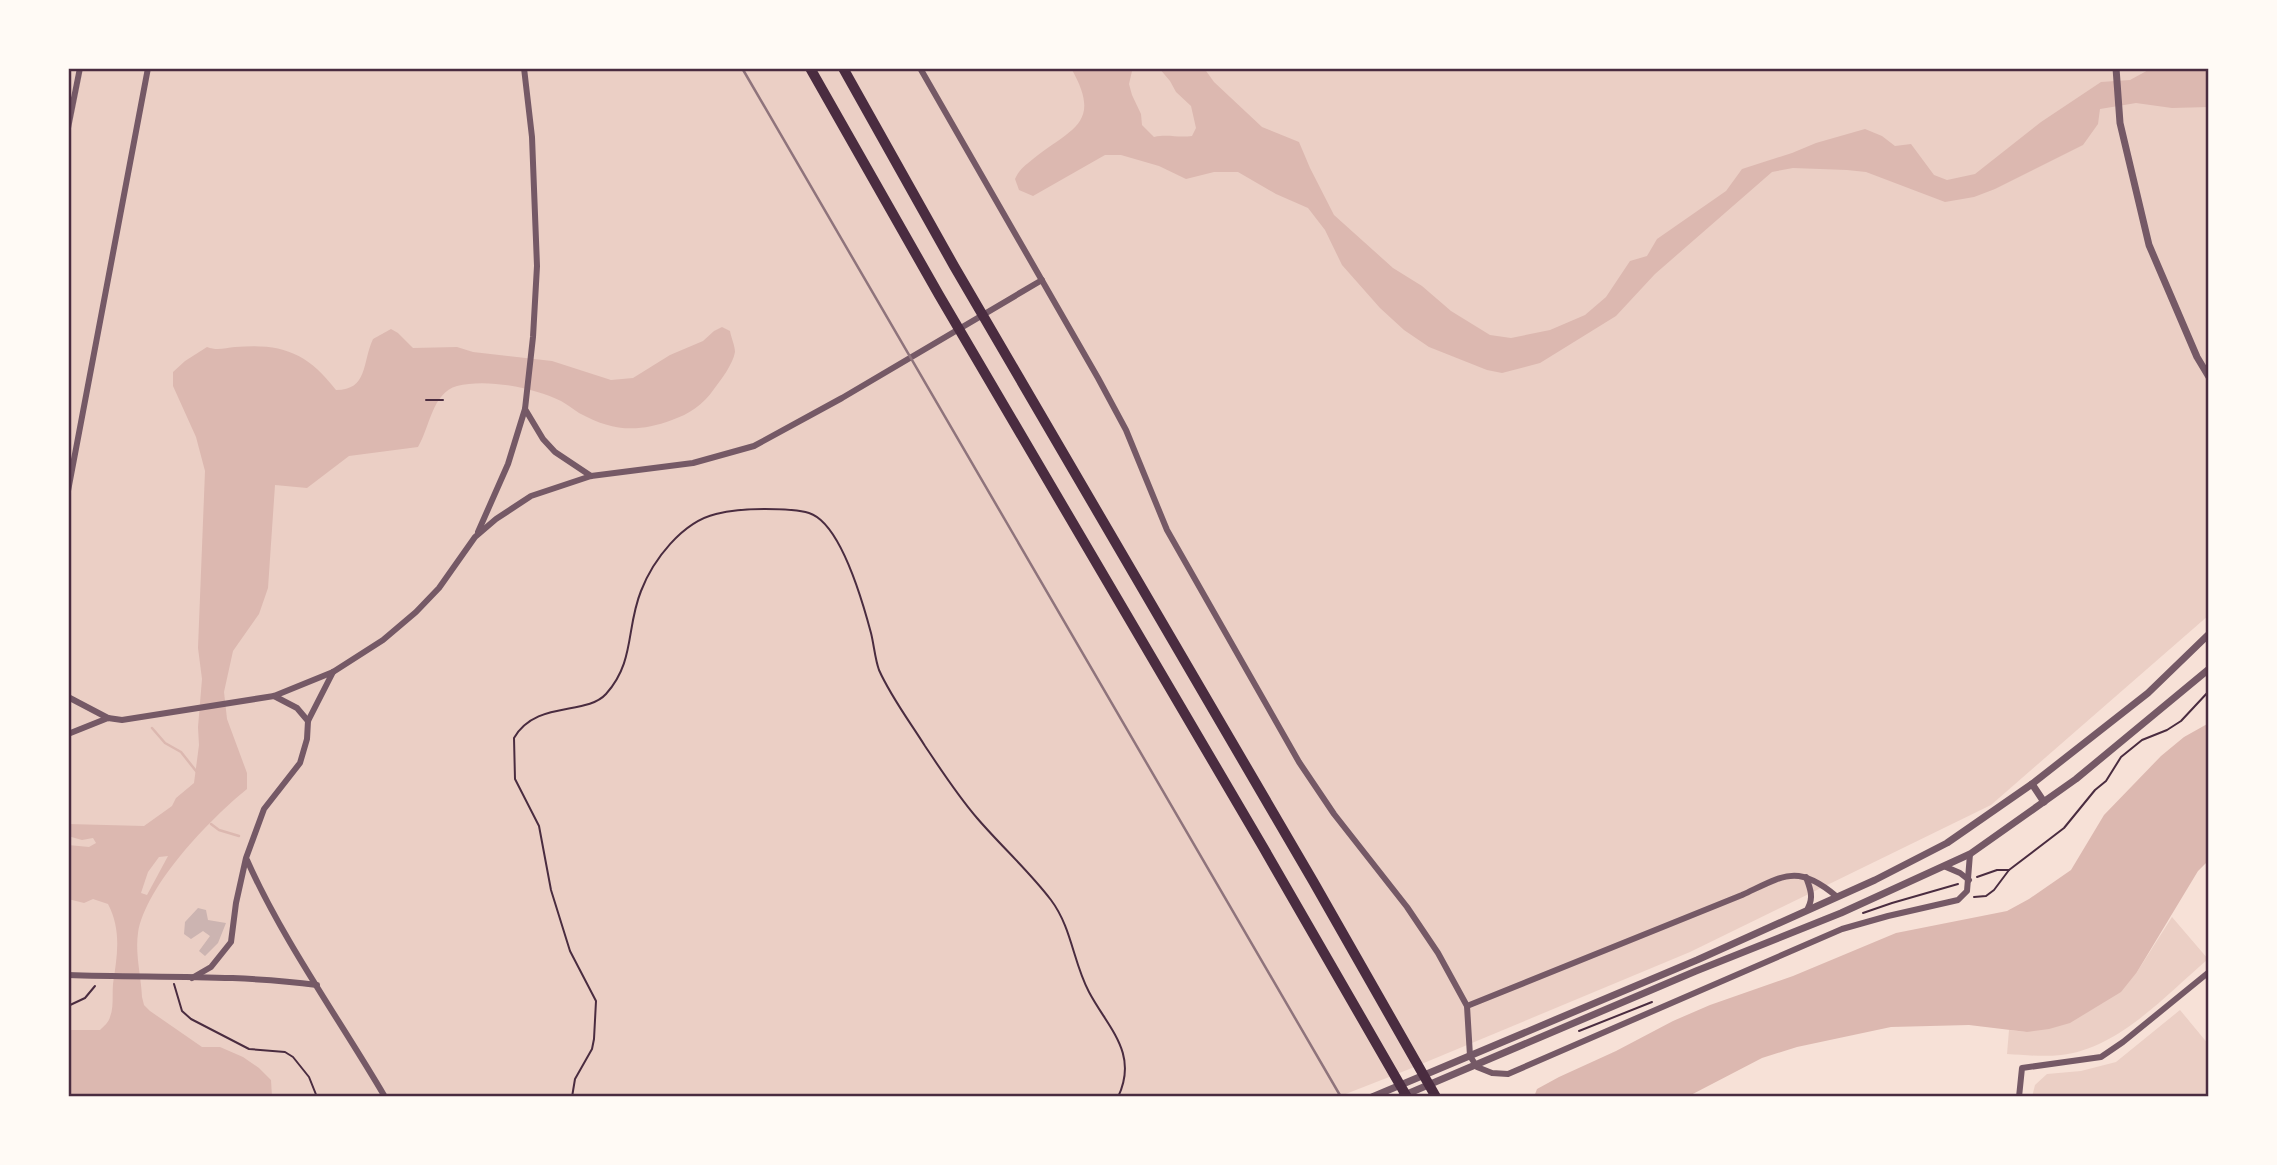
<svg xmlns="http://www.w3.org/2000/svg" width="2277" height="1165" font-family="'Space Grotesk',sans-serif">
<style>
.green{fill:#ebcfc5}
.water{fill:#dcb8b0;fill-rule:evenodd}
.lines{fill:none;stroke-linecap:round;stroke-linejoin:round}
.stream{stroke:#dcb8b0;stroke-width:2.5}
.building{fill:#ccb4b1}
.path{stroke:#4a2c40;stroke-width:2}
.minor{stroke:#755966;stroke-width:6}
.tertiary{stroke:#755966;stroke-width:7}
.motorway{stroke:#4a2c40;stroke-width:10}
.rail{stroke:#8f747c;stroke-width:2.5}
.neatline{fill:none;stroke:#4a2c40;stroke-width:2.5}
</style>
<rect width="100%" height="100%" fill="#f7e1d7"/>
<g class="green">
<path d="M68 68H2209V615L1991 805 1690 952 1407 1070 1338 1097H68Z"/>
<path d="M2172 917 2208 959C2166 995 2118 1049 2061 1055 2043 1057 2024 1055 2007 1054L2009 1030 2027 1032 2137 972Z"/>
<path d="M2180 1010 2209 1045V1097H2032L2035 1085 2047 1074 2081 1071 2116 1062Z"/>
</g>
<g class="water">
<path d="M1071 68H1130L1132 71 1129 84 1132 95 1141 114 1142 125 1154 137C1168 134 1178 138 1192 136L1196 128 1191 106 1176 92 1170 81 1159 68H1204L1214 82 1262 127 1299 142 1310 168 1334 215 1393 268 1422 286 1451 311 1490 335 1511 338 1550 330 1585 315 1606 297 1630 261 1647 256 1657 239 1726 191 1742 169 1792 153 1816 143 1865 129 1882 136 1895 146 1911 144 1934 175 1947 180 1975 174 2041 122 2101 82 2130 80 2152 68H2209V107L2172 108 2136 103 2100 109 2098 124 2083 145 1995 189 1974 197 1945 202 1866 172 1847 170 1793 168 1772 172 1655 274 1616 316 1540 363 1502 373 1487 370 1429 347 1404 330 1380 308 1342 265 1325 230 1308 208 1276 194 1238 172H1214L1186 179 1159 166 1121 155H1105L1033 196 1019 190 1015 179C1020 168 1025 166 1033 159 1072 128 1103 124 1071 68Z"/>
<path d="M722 327 730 331C731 337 735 346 735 352 733 364 721 380 714 389 703 405 689 414 672 420 637 433 612 431 579 413 573 409 568 405 561 401 534 388 487 378 457 386 432 393 430 427 418 447L349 456 307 488 275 485 268 588 259 614 233 651 224 692 227 719 247 773V789C210 819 146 885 138 933 135 954 141 975 142 997L144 1005 150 1011 202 1047H220L243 1057 259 1068 271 1080 272 1097H68V1030H100C104 1026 109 1022 110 1017 114 1007 112 995 113 984 117 956 122 931 108 904L93 899 84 903 68 899V845L89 847 96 843 93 838 82 840 68 836V824L144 826 172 806 176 798 194 783 199 745 198 727 202 679 198 648 205 471 196 437 173 386V372L185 361 207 347C217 351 225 348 235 347 281 343 307 352 336 390 368 390 362 363 373 339L391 329 398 333 413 348 457 347 473 352 552 361 611 380 633 378 670 355 703 341 714 331ZM168 856 147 895 141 893 148 872 159 857Z"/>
<path d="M2209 723V860L2198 871 2137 972 2121 992 2070 1023 2049 1029 2027 1032 1969 1025 1891 1027 1797 1047 1762 1058 1687 1097H1534L1537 1089 1559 1077 1616 1051 1673 1021 1710 1005 1793 976 1896 933 2007 911 2029 899 2071 870 2104 815 2161 756 2184 737Z"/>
</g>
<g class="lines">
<g class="stream">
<path d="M152 728 165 743 181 752 196 771"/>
<path d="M211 824 219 830 239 836"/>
</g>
</g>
<path class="building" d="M198 908 206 910 208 920 226 923 218 943 205 956 199 951 210 936 203 931 191 939 184 934 185 922Z"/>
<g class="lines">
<g class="path">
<path d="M426 400H443"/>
<path d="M1977 877 1997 870H2009"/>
<path d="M1974 897 1986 896 1994 890 2009 870 2064 828 2095 790 2106 781 2121 757 2142 740 2167 730 2181 721 2209 691"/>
<path d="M1863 913 1892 903 1958 884"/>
<path d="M174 984 182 1011 191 1019 249 1049 285 1052 293 1057 309 1077 317 1097"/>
<path d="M68 1006 85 998 95 986"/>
<path d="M1579 1031 1652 1002"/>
<path d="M572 1097 575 1079 592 1049 594 1039 596 1001 570 951 551 890 539 826 515 779 514 738C536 700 586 716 606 694 635 662 626 628 641 591 653 560 682 522 716 514 732 510 748 509 765 509 778 509 796 509 809 513 841 523 863 603 871 633 874 645 875 659 879 670 891 697 910 722 925 746 941 770 958 796 977 818 1001 846 1029 871 1051 900 1072 928 1073 962 1089 992 1108 1028 1139 1053 1118 1097"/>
</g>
<g class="minor">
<path d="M524 68 532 137 537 266 533 337 525 409 543 439 555 452 591 476"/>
<path d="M920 68 1098 378 1126 430 1167 530 1299 762 1334 814 1407 907 1438 953 1467 1006 1470 1056 1477 1067 1492 1073 1508 1074 1842 929 1888 916 1958 900 1967 891 1970 854"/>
<path d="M68 128 80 68"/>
<path d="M68 491 148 68"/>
<path d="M478 532 508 464 525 409"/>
<path d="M274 696 297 708 308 721"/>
<path d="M68 697 108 718"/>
<path d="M68 734 108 718 122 720 274 696 333 672 383 640 416 612 439 588 475 537 496 519 531 496 591 476 693 463 754 446 842 398 1042 280"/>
<path d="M247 860C283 941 340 1020 385 1097"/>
<path d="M1946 867 1960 873 1969 880"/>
<path d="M1806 877C1810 888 1814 897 1808 908"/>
<path d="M68 975C151 978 235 974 317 985"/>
<path d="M192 978 211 967 231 942 236 903 246 858 264 809 300 763 307 739 308 721 333 672"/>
<path d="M1467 1006 1742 895C1783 876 1797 863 1836 896"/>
<path d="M2019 1097 2022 1068 2101 1057 2123 1042 2209 972"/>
</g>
<g class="tertiary">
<path d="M2116 68 2120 123 2149 245 2197 357 2209 377"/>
<path d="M2032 784 2044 802"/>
<path d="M1372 1097 1697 960 1875 880 1947 843 2032 784 2148 693 2209 634"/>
<path d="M1400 1097 1696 971 1841 913 1970 854 2076 779 2209 669"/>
</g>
<g class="motorway">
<path d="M810 68 939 295 1263 847 1407 1097"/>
<path d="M843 68 954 266 1313 881 1436 1097"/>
</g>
<path class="rail" d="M742 68 1341 1097"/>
</g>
<rect width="2277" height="1165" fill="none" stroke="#fffaf5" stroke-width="140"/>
<rect x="70" y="70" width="2137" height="1025" class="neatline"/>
</svg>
